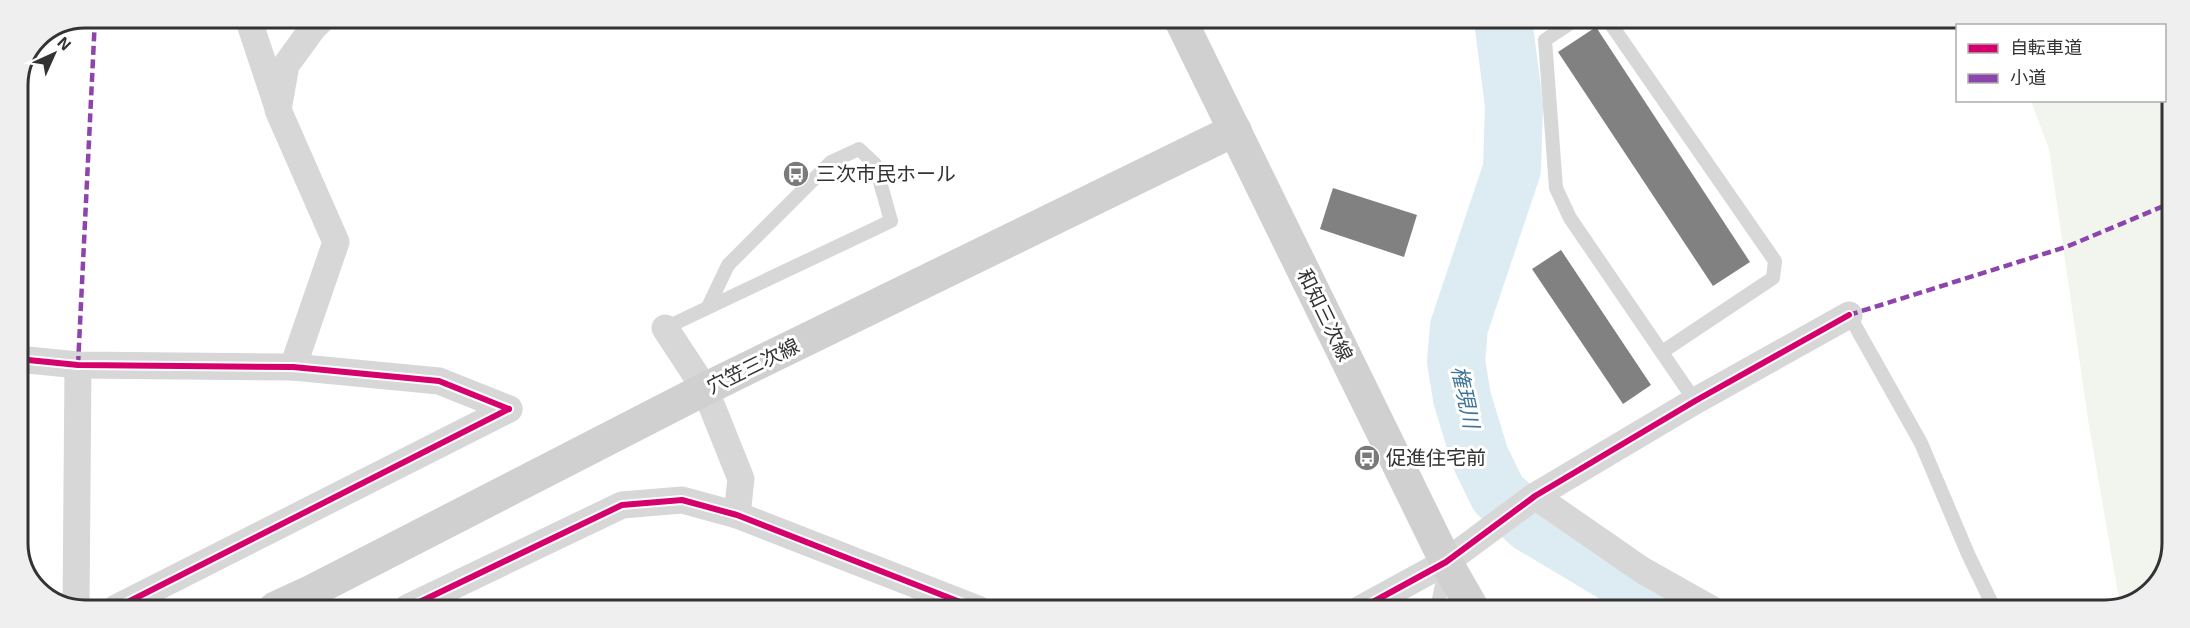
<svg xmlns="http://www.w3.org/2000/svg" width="2190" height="628" font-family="'Exo 2','Noto Sans JP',sans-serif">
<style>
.green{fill:#f1f5ed}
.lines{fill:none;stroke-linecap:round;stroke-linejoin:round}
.river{stroke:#ddebf3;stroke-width:58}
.building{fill:#818181}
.service{stroke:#d7d7d7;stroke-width:14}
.minor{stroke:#d7d7d7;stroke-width:27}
.secondary{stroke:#d0d0d0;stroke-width:33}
.quiet{stroke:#8e44ad;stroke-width:4.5;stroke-dasharray:9 4.5;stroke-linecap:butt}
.cycleway-casing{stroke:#fff;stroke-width:10}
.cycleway{stroke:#d6006c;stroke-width:6}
.labels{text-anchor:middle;stroke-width:6;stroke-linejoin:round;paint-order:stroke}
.poi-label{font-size:20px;fill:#333;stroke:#fff;text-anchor:start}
.street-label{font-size:20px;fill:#333;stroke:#fff}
.water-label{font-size:21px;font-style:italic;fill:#3f7597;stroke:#fff}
.rim{fill:none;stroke:#333;stroke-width:3}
</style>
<rect width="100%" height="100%" fill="#fff"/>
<g class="green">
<path d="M2000 20H2122L2130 25 2002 26Z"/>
<path d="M2165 63 2172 81 2170 560 2146 596 2120 605 2088 419 2049 149 2031 101 2164 100Z"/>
</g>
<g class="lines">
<path class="river" d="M1503 20 1514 105 1512 169 1459 327 1456 361 1462 398 1480 457 1498 494 1531 524 1675 610"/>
</g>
<g class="building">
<path d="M1596 27 1750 262 1713 286 1558 52Z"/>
<path d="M1333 188 1417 215 1404 257 1320 229Z"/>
<path d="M1561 250 1651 385 1623 404 1532 269Z"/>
</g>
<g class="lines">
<g class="service">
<path d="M1575 20 1545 40 1556 188 1570 218 1695 401"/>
<path d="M1608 20 1775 261 1773 278 1662 352"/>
<path d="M1849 315 1921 443 1968 554 1995 610"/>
<path d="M665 328 891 221 875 164 859 149 831 162 728 265 708 307"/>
<path d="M1437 609 1445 570"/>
</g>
<g class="minor">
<path d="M248 18 277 105"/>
<path d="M665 328 705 389 741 479 737 515"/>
<path d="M18 359 78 365 293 367 439 381 509 409"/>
<path d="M293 367 336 242 278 110 286 65 313 28 323 18"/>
<path d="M1535 496 1642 570 1713 610"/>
<path d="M76 608 78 365"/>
<path d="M116 608 509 409"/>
<path d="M407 608 622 505 682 500 737 515 978 609"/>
<path d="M1360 609 1446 562 1535 496 1695 401 1849 315"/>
</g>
<g class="secondary">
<path d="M1180 19 1446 562 1473 609"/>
<path d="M275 608 312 591 705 389 1235 130"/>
</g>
<g class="quiet">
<path d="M1849 315 2066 247 2171 203"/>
<path d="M78 365 95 18"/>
</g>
<g class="cycleway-casing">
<g id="cycleway">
<path d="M18 359 78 365 293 367 439 381 509 409"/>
<path d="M116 608 509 409"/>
<path d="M407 608 622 505 682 500 737 515 978 609"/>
<path d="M1360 609 1446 562 1535 496 1695 401 1849 315"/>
</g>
</g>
<use href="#cycleway" class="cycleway"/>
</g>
<defs>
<g id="bus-disc" transform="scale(1.35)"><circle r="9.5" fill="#7a7a7a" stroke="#fff"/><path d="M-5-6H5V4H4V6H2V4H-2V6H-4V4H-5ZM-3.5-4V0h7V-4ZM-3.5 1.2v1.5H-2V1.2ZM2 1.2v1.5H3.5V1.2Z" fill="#fff"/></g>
</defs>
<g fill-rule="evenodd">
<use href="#bus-disc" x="796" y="174"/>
<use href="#bus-disc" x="1367" y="458"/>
</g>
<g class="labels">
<g class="poi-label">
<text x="816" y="181">三次市民ホール</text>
<text x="1386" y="465">促進住宅前</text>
</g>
<g class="street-label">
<text transform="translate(1325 315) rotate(64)" y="7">和知三次線</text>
<text transform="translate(753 366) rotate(-26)" y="7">穴笠三次線</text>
</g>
<g class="water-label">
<text transform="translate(1465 397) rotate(78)" y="7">権現川</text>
</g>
</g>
<path d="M0 0H2190V628H0ZM85 28H2105A57 57 0 0 1 2162 85V543A57 57 0 0 1 2105 600H85A57 57 0 0 1 28 543V85A57 57 0 0 1 85 28Z" fill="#efefef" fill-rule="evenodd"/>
<path class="rim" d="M85 28H2105A57 57 0 0 1 2162 85V543A57 57 0 0 1 2105 600H85A57 57 0 0 1 28 543V85A57 57 0 0 1 85 28Z"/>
<rect x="1956" y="24" width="210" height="78" fill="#ffffff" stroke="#adadad" stroke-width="1.5"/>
<rect x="1968" y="44" width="30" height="9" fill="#d6006c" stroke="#adadad" stroke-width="1.5"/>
<text x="2010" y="54" font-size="18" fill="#333333">自転車道</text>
<rect x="1968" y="74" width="30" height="9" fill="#8e44ad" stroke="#adadad" stroke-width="1.5"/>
<text x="2010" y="84" font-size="18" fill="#333333">小道</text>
<g transform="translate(54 54) rotate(45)" stroke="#ffffff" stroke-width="4.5" paint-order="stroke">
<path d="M0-4.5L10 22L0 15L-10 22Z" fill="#333333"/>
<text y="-9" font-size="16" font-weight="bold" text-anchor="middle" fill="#333333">N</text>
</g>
</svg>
